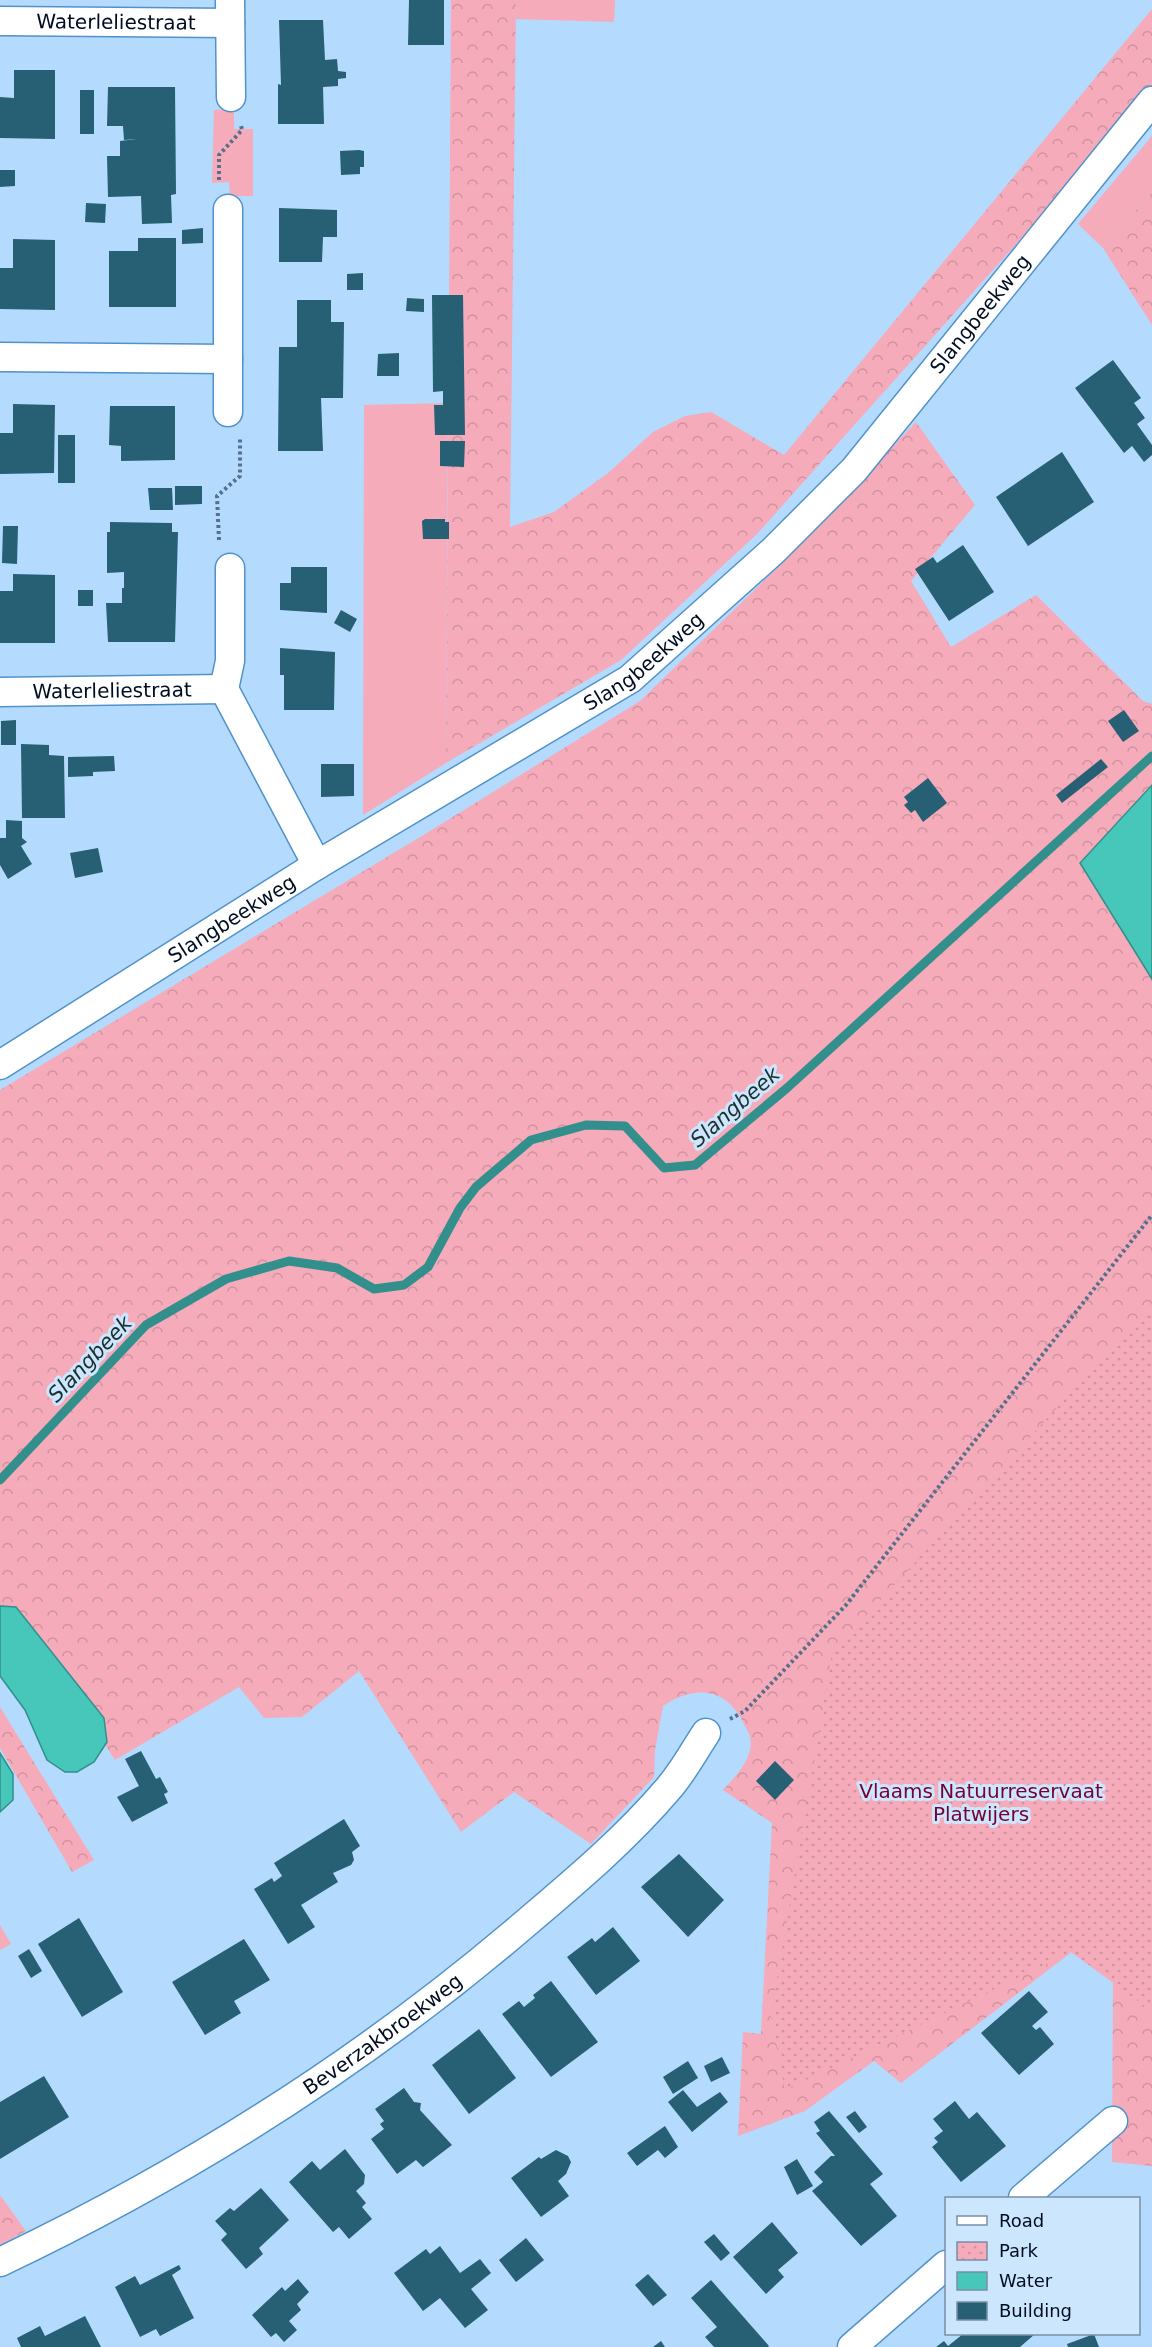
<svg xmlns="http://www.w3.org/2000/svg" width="1152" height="2347" font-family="'DejaVu Sans',sans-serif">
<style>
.grass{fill:#f5abba}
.forest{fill:url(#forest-crowns)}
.park{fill:url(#park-dots)}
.water{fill:#47c7ba;stroke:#328f8c;stroke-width:1.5}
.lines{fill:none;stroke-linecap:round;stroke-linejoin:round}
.stream{stroke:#328f8c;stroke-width:9}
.building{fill:#275f74}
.minor-casing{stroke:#5092c9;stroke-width:31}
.path{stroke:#566f8a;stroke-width:4;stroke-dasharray:3 3;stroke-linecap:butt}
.minor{stroke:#fff;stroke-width:28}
.labels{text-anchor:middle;stroke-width:6;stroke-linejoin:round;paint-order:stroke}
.street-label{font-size:20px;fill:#000d21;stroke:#cce6fe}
.park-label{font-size:20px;fill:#740332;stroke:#cce6fe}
.water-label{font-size:21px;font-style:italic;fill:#1b302e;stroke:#cce6fe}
</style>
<defs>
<pattern id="forest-crowns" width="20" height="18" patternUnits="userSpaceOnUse" patternTransform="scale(1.5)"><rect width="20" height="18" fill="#f5abba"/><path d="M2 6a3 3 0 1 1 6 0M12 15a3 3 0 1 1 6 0" fill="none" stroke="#d092a0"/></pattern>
<pattern id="park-dots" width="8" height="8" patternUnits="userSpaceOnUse" patternTransform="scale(1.5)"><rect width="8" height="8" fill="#f5abba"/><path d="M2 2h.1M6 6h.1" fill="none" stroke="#d092a0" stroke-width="1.8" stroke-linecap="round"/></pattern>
</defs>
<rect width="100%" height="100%" fill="#b4dbfe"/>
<g class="grass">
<path d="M516 0H615L614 22 516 19Z"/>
<path d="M234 109V129H253V196H230L229 182 212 183 214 110Z"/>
<path d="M1152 136V192L1103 248 1078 224Z"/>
<path d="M448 403 446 763 363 815 364 405Z"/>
</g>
<g class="forest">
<path d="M451 0H516L510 527 554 512 608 473 653 432 685 416 711 412 784 455 1152 9V92L757 534 621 660 446 763Z"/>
<path d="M1152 192V325L1103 248Z"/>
<path d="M916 422 975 505 911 581 951 647 1036 595 1143 701 1152 704V785L1080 863 1152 979V2166L1112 2162 1113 1971 1086 1941 901 2083 874 2061 805 2111 738 2136 743 2032 761 2034 772 1823 723 1790C735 1777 755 1757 750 1737 749 1732 744 1725 742 1720 724 1686 692 1686 663 1706L655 1750 654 1777 591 1844 514 1792 461 1832 359 1671 302 1717 264 1718 239 1687 115 1760 16 1608 0 1616V1090L430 831 640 701 776 569Z"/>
<path d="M0 1707 94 1860 72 1872 0 1748Z"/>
<path d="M0 1925 11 1944 0 1950Z"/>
<path d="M0 2195 26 2231 0 2245Z"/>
</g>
<path class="park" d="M1152 1304V2008L1146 2007 1071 1952 785 2090 771 2015 832 1653Z"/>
<g class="water">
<path d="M1152 785V979L1080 863Z"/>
<path d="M0 1606 16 1607 104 1718 107 1742 94 1762 77 1772H65L47 1760 25 1710 0 1676Z"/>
<path d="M0 1753 13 1774V1800L0 1812Z"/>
</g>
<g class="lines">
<path class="stream" d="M0 1480 146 1325 226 1279 289 1261 337 1268 374 1289 404 1285 428 1267 460 1208 476 1187 531 1140 586 1125 625 1126 664 1168 695 1165 787 1088 1152 756"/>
</g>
<g class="building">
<path d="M409 0H444V45H408Z"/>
<path d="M279 20H323L325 60 337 59 338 71 346 72V78L338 79V86L323 87 324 124H278V84L281 85Z"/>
<path d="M14 70H55V139L0 138V97L14 98Z"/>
<path d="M108 87H175L176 194 171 195 172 223 142 224 141 196 108 197 107 156H120V141L136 139 124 140 123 126H107Z"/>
<rect x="80" y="90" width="14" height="44"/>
<path d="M359 150 364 151V167H360V174L341 175 340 151Z"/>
<path d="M0 170H15V186L0 187Z"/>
<path d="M86 203 106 204 105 223 85 222Z"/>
<path d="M279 208 337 210V237H323L322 262H279Z"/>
<path d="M203 228V243L182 244V230Z"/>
<path d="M138 238H176V307H109V251H138Z"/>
<path d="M13 239 55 240V310L0 309V268H13Z"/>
<path d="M363 273V290H347V274Z"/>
<path d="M432 295H463L465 435H435L434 405H443V391L433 392Z"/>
<path d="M407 298 424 299V312L406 311Z"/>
<path d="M297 300H331V322H344L343 398H321L323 451H278L279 347H297Z"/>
<path d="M399 353V376H377L378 354Z"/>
<path d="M1113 360 1141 398 1134 403 1145 418 1137 424 1152 445V455L1144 462 1132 446 1124 453 1075 388Z"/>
<path d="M13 404 55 405 54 473 0 474V433H13Z"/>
<path d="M110 406H175V460L121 461V446L109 445Z"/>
<rect x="58" y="435" width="17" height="48"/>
<path d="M440 441H465L464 467 440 466Z"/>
<path d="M1062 452 1094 502 1028 546 996 497Z"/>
<path d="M175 486H202V504L175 505Z"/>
<path d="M148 488H172L173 510H150Z"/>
<path d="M425 519H445V522H449V539H423L422 521Z"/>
<path d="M110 522 172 523V532H178L175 642H108L106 603H122V588H124V572L107 573V532H110Z"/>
<path d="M3 526H18L17 564 2 563Z"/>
<path d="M963 545 994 592 949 621 915 569 933 557 937 563Z"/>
<path d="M291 567H327V613L280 610V583H291Z"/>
<path d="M13 574 55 575V643H0V591H13Z"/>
<rect x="78" y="590" width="15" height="16"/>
<path d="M341 610 357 619 350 632 334 623Z"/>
<path d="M280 648 335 652 334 710H284V675H280Z"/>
<path d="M1124 710 1139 731 1123 742 1108 721Z"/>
<path d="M16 720V745H1V721Z"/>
<path d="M21 744 49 745V755L64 756 65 818H22Z"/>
<path d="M114 756 115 771 93 772V776L68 777V757Z"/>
<path d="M1101 759 1108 767 1062 803 1056 795Z"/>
<path d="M321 764H354V796L321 797Z"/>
<path d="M928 778 947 803 923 822 915 810 911 813 904 805 908 802 904 797Z"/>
<path d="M6 820 22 821V838L27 842 21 846 32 864 8 879 0 865V838H6Z"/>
<path d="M98 848 103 872 75 878 70 853Z"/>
<path d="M141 1751 156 1779 160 1777 168 1792 164 1794 168 1803 132 1822 117 1797 139 1786 125 1759Z"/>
<path d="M775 1761 794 1780 775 1800 756 1781Z"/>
<path d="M344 1819 360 1846 352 1852 354 1860 351 1865 333 1873 338 1882 301 1905 315 1927 288 1944 254 1889 272 1878 274 1882 282 1876 274 1863Z"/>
<path d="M679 1854 724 1900 688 1937 641 1887Z"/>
<path d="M79 1918 123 1992 82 2017 38 1944Z"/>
<path d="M613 1927 640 1961 596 1995 567 1957 592 1938 595 1942Z"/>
<path d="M244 1939 270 1980 234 2001 241 2013 205 2035 172 1982Z"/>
<path d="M29 1949 42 1971 31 1978 18 1956Z"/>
<path d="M551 1981 598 2042 551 2077 502 2014 519 2001 524 2007 535 1998 533 1995Z"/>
<path d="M1029 1991 1048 2012 1032 2026 1036 2030 1040 2027 1054 2044 1019 2075 981 2033Z"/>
<path d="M479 2029 516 2078 469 2114 432 2065Z"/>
<path d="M722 2057 730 2073 711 2082 704 2066Z"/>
<path d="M688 2061 698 2078 673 2094 663 2077Z"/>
<path d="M44 2076 69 2117 0 2159V2102Z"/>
<path d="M404 2088 414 2102 421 2103 420 2110 452 2145 423 2167 416 2160 397 2174 371 2139 384 2129 380 2124 384 2121 375 2109Z"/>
<path d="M683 2090 697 2107 720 2092 728 2102 692 2132 668 2102Z"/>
<path d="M955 2101 969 2119 977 2112 1006 2146 961 2182 932 2147 938 2142 934 2138 943 2131 933 2119Z"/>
<path d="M829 2111 883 2174 870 2184 897 2216 861 2246 812 2191 823 2182 814 2172 831 2156H835L816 2133 820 2131 814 2122Z"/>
<path d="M855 2111 867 2127 859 2133 846 2117Z"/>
<path d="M665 2126 678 2147 665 2158 658 2150 637 2166 627 2153Z"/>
<path d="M345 2149 365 2175 364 2184 356 2191 366 2203 362 2207 372 2219 349 2239 339 2227 333 2232 289 2182 312 2161 320 2170Z"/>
<path d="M556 2150 568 2156 571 2162 566 2174 558 2181 569 2196 541 2217 511 2178 539 2157 541 2159Z"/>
<path d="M797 2159 813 2186 797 2195 784 2167Z"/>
<path d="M261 2188 289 2220 259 2248 263 2254 246 2269 221 2240 227 2234 215 2221 230 2208 234 2211Z"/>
<path d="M772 2222 798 2253 778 2270 784 2277 766 2294 733 2257Z"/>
<path d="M714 2234 730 2253 721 2261 704 2242Z"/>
<path d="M526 2238 544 2260 516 2282 499 2260Z"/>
<path d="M440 2246 460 2273 480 2259 491 2273 471 2289 488 2310 465 2328 440 2298 423 2311 394 2273 426 2249 430 2254Z"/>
<path d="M179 2265 181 2269 172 2275 194 2318 160 2336 156 2329 140 2337 115 2287 135 2276 140 2285Z"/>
<path d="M648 2274 667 2295 653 2306 635 2285Z"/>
<path d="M298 2279 309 2292 297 2304 301 2310 289 2321 297 2330 284 2342 276 2333 271 2337 252 2315 282 2287 285 2291Z"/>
<path d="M711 2280 769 2346 768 2347H714L705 2337 717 2327 691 2298Z"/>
<path d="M85 2316 101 2347H21L17 2338 40 2326 45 2336Z"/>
<path d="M963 2334H1035L1020 2347H936L944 2341 948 2346Z"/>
<path d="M1094 2334 1099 2347H1068L1067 2344Z"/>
<path d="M661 2341 665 2347H653Z"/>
</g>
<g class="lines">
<g class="minor-casing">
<g id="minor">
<path d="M230 0 231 97"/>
<path id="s1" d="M0 21 230 23"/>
<path d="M228 209V412"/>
<path d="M0 357 228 359"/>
<path d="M230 568V661L224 689 317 865"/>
<path id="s2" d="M0 692 224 689"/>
<path id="s3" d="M0 1065 317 865 630 679 773 551 854 470 1152 101"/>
<path d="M1023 2198 1113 2121"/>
<path id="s4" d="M0 2262C183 2175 358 2065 513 1934 567 1888 622 1843 668 1789 683 1772 694 1751 706 1733"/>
<path d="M852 2347 946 2265"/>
</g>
</g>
<g class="path">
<path d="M219 180V155L242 130 241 125"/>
<path d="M219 540 217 496 240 476V438"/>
<path d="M730 1719 745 1711 846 1605 1152 1215"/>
</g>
<use href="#minor" class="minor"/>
</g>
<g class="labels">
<g class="street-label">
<text dy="7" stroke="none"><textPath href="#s1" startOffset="116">Waterleliestraat</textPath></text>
<text dy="7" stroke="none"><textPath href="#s3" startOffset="1246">Slangbeekweg</textPath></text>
<text dy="7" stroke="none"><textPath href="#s3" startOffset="760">Slangbeekweg</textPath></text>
<text dy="7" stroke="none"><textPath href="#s2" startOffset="112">Waterleliestraat</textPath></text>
<text dy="7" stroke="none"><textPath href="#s3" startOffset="274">Slangbeekweg</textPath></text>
<text dy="7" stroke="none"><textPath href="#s4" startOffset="446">Beverzakbroekweg</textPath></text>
</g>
<g class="park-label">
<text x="981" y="1798">Vlaams Natuurreservaat<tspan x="981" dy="23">Platwijers</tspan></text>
</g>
<g class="water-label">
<text transform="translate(735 1107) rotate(-41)" y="7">Slangbeek</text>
<text transform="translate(90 1359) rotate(-46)" y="7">Slangbeek</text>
</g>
</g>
<rect x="945" y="2197" width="195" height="138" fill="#cce6fe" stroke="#7a8fa6" stroke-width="1.5"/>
<rect x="957" y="2216" width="30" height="9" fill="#ffffff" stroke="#7a8fa6" stroke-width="1.5"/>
<text x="999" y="2227" font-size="18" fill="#000d21">Road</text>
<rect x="957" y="2242" width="30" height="18" fill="url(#park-dots)" stroke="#7a8fa6" stroke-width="1.5"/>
<text x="999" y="2257" font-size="18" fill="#000d21">Park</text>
<rect x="957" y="2272" width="30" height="18" fill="#47c7ba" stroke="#7a8fa6" stroke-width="1.5"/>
<text x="999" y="2287" font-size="18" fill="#000d21">Water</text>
<rect x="957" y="2302" width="30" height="18" fill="#275f74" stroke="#7a8fa6" stroke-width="1.5"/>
<text x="999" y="2317" font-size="18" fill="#000d21">Building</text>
</svg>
